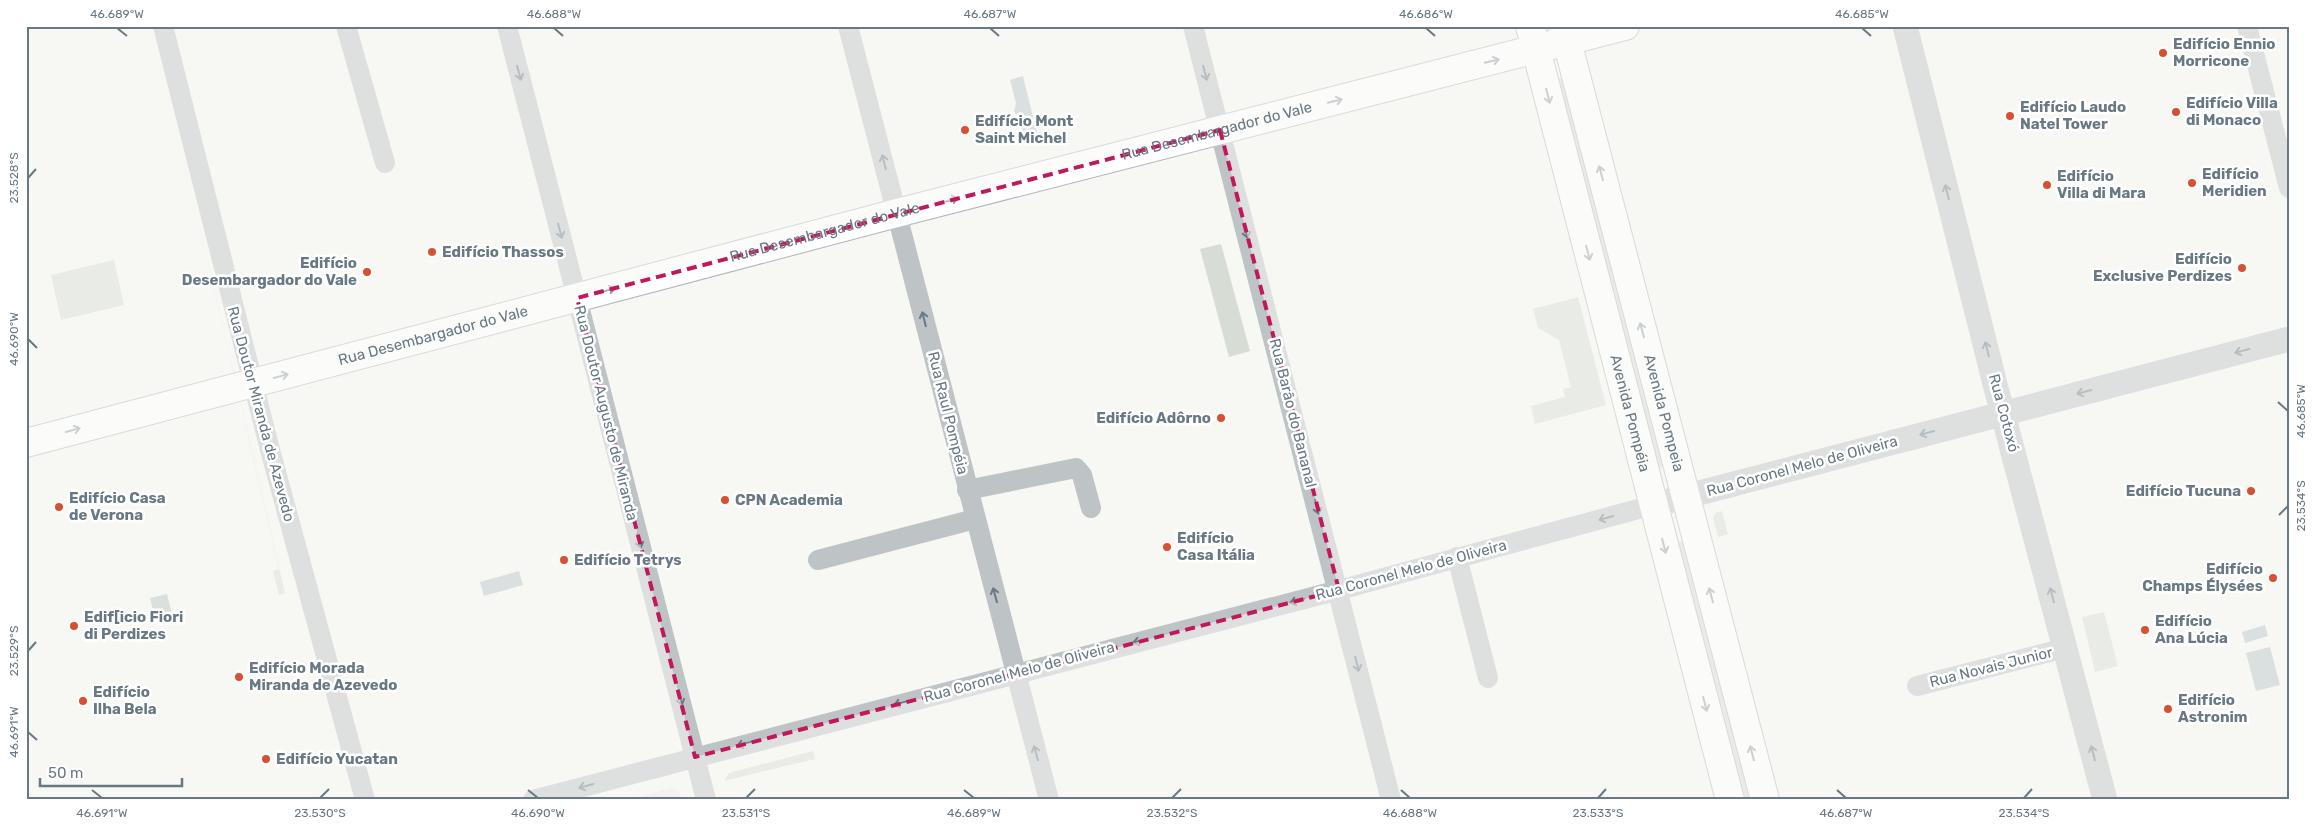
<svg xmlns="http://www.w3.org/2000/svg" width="2315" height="826" font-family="Rubik,sans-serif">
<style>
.built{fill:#e8e9e8}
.green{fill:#d7dcd4}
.water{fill:#b6c3c6}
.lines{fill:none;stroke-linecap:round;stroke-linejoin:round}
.secondary-casing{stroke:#b1b7bb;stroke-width:30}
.minor{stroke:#bec3c6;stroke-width:20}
.tertiary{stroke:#bec3c6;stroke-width:25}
.secondary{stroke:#fff;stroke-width:28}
.oneway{stroke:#95a1a9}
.oneway2{stroke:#687984}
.marked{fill:none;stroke:#c2185b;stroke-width:4;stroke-dasharray:10 6;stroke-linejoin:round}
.ticks{fill:none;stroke:#687984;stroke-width:2}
.poi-dot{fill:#da4f32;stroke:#fff;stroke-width:2}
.labels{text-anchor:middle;stroke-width:5;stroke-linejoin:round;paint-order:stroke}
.poi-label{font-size:15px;font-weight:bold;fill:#687984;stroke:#fff;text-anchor:start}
.street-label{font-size:15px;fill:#687984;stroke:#fff}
.neatline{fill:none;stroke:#687984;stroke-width:2}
.ticks-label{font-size:12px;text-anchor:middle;fill:#687984}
</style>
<rect width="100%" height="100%" fill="#f7f7f4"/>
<path class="built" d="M673 788 680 793 682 800H626Z"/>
<g class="green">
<path d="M153 26 285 593 279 595 273 571 279 569Z"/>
<path d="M1562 78 1663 467 1659 468 1558 79Z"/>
<path d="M1221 244 1250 351 1229 357 1200 249Z"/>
<path d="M114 260 124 305 61 320 51 275Z"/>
<path d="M1578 297 1606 405 1535 424 1531 406 1565 397 1563 389 1571 387 1559 340 1538 328 1533 309Z"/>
<path d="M1722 511 1728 534 1718 537 1713 518 1715 513Z"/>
<path d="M1682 541 1750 800H1745L1678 542Z"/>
<path d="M2104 612 2118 666 2095 672 2082 617Z"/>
<path d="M813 751 815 759 724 781 729 773Z"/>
</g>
<g class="water">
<path d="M1023 76 1039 141 1026 145 1020 118 1014 112 1016 103 1010 80Z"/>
<path d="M519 571 523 585 484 596 480 582Z"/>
<path d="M167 594 172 614 155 618 150 598Z"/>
<path d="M2265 625 2268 636 2245 643 2242 632Z"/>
<path d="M2270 647 2280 685 2256 691 2246 653Z"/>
</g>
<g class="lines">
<g class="secondary-casing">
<g id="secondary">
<path id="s1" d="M1530 26 1730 800"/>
<path id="s2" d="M1563 26 1765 800"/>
<path id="s3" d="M26 443 897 213 1625 26"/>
</g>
</g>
<g class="minor">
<path d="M163 26 269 446 365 800"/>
<path d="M346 26 385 163"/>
<path d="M507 26 706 800"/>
<path d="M848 26 1049 800"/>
<path d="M1193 26 1391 800"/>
<path d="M2247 26 2289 188"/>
<path d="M967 490 1076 468 1082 475 1091 508"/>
<path d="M1457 557 1488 678"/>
<path d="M818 560 975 519"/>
<path d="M1917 686 2065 648"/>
<path d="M533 800 1339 590 1653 505"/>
</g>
<g class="tertiary">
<path d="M1905 26 1996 388 2105 800"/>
<path d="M1653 505 2289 339"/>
</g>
<use href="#secondary" class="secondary"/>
</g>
<defs><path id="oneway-shaft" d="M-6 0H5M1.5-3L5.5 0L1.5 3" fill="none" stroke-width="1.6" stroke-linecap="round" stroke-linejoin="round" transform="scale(1.25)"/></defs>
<g class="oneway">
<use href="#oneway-shaft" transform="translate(1492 61) rotate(-14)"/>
<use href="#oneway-shaft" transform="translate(1548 96) rotate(76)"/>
<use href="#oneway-shaft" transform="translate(1335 101) rotate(-14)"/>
<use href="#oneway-shaft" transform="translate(1601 173) rotate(-105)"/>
<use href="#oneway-shaft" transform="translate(951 200) rotate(-14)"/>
<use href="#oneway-shaft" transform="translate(1588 253) rotate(76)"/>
<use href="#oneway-shaft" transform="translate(608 290) rotate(-15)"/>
<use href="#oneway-shaft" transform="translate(1642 330) rotate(-105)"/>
<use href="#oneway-shaft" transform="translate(281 376) rotate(-15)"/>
<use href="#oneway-shaft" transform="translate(73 430) rotate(-15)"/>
<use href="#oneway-shaft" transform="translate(1664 546) rotate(75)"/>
<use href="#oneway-shaft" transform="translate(1711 595) rotate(-105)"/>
<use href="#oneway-shaft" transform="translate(1705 704) rotate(75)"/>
<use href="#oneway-shaft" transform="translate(1752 753) rotate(-105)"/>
</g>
<g class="oneway2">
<use href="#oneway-shaft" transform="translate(519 73) rotate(75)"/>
<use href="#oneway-shaft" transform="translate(1205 73) rotate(75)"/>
<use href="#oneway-shaft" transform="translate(884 162) rotate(-104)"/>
<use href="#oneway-shaft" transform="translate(1947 192) rotate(-104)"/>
<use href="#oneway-shaft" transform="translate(560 231) rotate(75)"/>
<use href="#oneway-shaft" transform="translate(1246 231) rotate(76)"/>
<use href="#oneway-shaft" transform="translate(924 319) rotate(-104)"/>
<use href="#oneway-shaft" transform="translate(1987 349) rotate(-104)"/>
<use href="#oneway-shaft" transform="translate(2242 351) rotate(165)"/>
<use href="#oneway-shaft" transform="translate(2084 392) rotate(165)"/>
<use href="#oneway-shaft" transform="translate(1927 433) rotate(165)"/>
<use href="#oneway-shaft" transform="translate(1317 507) rotate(76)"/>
<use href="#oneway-shaft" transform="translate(1606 518) rotate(165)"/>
<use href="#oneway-shaft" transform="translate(639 541) rotate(75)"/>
<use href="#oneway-shaft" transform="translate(995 595) rotate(-105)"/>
<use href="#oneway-shaft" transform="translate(2052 595) rotate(-105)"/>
<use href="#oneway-shaft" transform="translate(1297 601) rotate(166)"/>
<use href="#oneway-shaft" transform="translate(1140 641) rotate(166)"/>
<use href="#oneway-shaft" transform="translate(1357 664) rotate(76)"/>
<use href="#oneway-shaft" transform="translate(680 698) rotate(75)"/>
<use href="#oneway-shaft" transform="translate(901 703) rotate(165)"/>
<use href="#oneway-shaft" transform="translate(744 744) rotate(165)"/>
<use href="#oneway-shaft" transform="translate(1036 753) rotate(-105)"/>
<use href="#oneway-shaft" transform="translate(2093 753) rotate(-105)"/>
<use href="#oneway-shaft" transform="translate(586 786) rotate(165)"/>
</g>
<path d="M0 0H2315V826H0ZM1220 130 1339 590 695 757 577 298Z" fill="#f7f7f4" fill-opacity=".55" fill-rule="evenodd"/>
<path class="marked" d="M1220 130 1339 590 695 757 577 298Z"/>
<path class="ticks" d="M117 28 127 36M554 28 563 36M990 28 999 36M1426 28 1435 36M1862 28 1871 36M28 178 36 169M28 339 37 348M2278 402 2288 411M2279 515 2288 506M28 651 36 642M28 732 37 740M92 790 102 798M528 790 538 798M964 790 974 798M1401 790 1410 798M1837 790 1846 798M320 798 329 789M746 798 755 789M1172 798 1181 789M1598 798 1606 789M2024 798 2032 789"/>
<g class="poi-dot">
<circle cx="2163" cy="53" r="5"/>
<circle cx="2176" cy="112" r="5"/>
<circle cx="2010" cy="116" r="5"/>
<circle cx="965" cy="130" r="5"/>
<circle cx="2192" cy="183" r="5"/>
<circle cx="2047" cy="185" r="5"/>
<circle cx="432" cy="252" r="5"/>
<circle cx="2242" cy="268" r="5"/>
<circle cx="367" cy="272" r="5"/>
<circle cx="1221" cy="418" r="5"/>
<circle cx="2251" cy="491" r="5"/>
<circle cx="725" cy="500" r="5"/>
<circle cx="59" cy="507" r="5"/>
<circle cx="1167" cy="547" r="5"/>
<circle cx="564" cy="560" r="5"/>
<circle cx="2273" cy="578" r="5"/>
<circle cx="74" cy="626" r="5"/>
<circle cx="2145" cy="630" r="5"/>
<circle cx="239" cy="677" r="5"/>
<circle cx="83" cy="701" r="5"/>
<circle cx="2168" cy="709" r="5"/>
<circle cx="266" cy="759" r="5"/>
</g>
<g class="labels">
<g class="poi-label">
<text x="2173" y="49">Edifício Ennio<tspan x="2173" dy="17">Morricone</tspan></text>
<text x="2186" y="108">Edifício Villa<tspan x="2186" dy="17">di Monaco</tspan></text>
<text x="2020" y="112">Edifício Laudo<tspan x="2020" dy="17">Natel Tower</tspan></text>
<text x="975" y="126">Edifício Mont<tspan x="975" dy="17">Saint Michel</tspan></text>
<text x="2202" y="179">Edifício<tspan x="2202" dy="17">Meridien</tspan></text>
<text x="2057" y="181">Edifício<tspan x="2057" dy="17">Villa di Mara</tspan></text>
<text x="442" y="257">Edifício Thassos</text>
<text x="2232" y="264" text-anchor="end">Edifício<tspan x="2232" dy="17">Exclusive Perdizes</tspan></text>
<text x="357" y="268" text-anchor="end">Edifício<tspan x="357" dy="17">Desembargador do Vale</tspan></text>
<text x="1211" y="423" text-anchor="end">Edifício Adôrno</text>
<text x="2241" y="496" text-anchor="end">Edifício Tucuna</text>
<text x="69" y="503">Edifício Casa<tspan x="69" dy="17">de Verona</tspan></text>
<text x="735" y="505">CPN Academia</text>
<text x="1177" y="543">Edifício<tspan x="1177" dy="17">Casa Itália</tspan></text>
<text x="574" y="565">Edifício Tetrys</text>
<text x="2263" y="574" text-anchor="end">Edifício<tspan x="2263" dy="17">Champs Élysées</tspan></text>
<text x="84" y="622">Edif[icio Fiori<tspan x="84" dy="17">di Perdizes</tspan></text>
<text x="2155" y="626">Edifício<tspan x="2155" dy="17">Ana Lúcia</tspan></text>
<text x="249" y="673">Edifício Morada<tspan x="249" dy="17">Miranda de Azevedo</tspan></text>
<text x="93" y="697">Edifício<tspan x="93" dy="17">Ilha Bela</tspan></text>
<text x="2178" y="705">Edifício<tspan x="2178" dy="17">Astronim</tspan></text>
<text x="276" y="764">Edifício Yucatan</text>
</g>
<g class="street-label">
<text dy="5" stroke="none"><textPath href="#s3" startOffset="1231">Rua Desembargador do Vale</textPath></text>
<text dy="5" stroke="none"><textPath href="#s3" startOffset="826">Rua Desembargador do Vale</textPath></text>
<text dy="5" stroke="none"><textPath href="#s3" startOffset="421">Rua Desembargador do Vale</textPath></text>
<text transform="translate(606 413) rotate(76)" y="5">Rua Doutor Augusto de Miranda</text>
<text transform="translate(948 413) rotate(76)" y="5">Rua Raul Pompéia</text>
<text transform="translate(1293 413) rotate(76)" y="5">Rua Barão do Bananal</text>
<text dy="5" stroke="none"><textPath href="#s1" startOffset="400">Avenida Pompéia</textPath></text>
<text dy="5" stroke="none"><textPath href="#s2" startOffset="400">Avenida Pompeia</textPath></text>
<text transform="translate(2004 413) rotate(75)" y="5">Rua Cotoxó</text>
<text transform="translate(261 414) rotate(75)" y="5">Rua Doutor Miranda de Azevedo</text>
<text transform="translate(1802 466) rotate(-15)" y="5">Rua Coronel Melo de Oliveira</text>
<text transform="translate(1411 570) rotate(-15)" y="5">Rua Coronel Melo de Oliveira</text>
<text transform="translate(1991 667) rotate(-14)" y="5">Rua Novais Junior</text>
<text transform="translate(1019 672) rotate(-15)" y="5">Rua Coronel Melo de Oliveira</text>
</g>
</g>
<rect width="2315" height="826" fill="none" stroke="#ffffff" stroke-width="55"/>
<path d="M40 778v8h142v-8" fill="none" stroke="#687984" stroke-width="2.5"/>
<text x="48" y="778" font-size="15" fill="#687984" stroke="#ffffff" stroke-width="4" paint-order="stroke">50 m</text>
<rect x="28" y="28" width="2260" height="770" class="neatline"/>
<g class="ticks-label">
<text x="117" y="18">46.689°W</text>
<text x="554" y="18">46.688°W</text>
<text x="990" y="18">46.687°W</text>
<text x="1426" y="18">46.686°W</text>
<text x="1862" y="18">46.685°W</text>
<text transform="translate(14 178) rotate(-90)" y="4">23.528°S</text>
<text transform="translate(14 339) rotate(-90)" y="4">46.690°W</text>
<text transform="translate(2301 411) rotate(-90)" y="4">46.685°W</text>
<text transform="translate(2301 506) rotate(-90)" y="4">23.534°S</text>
<text transform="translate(14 651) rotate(-90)" y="4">23.529°S</text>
<text transform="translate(14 732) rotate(-90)" y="4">46.691°W</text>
<text x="102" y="817">46.691°W</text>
<text x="320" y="817">23.530°S</text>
<text x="538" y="817">46.690°W</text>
<text x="746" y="817">23.531°S</text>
<text x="974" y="817">46.689°W</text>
<text x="1172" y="817">23.532°S</text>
<text x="1410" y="817">46.688°W</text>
<text x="1598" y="817">23.533°S</text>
<text x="1846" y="817">46.687°W</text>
<text x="2024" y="817">23.534°S</text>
</g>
</svg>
